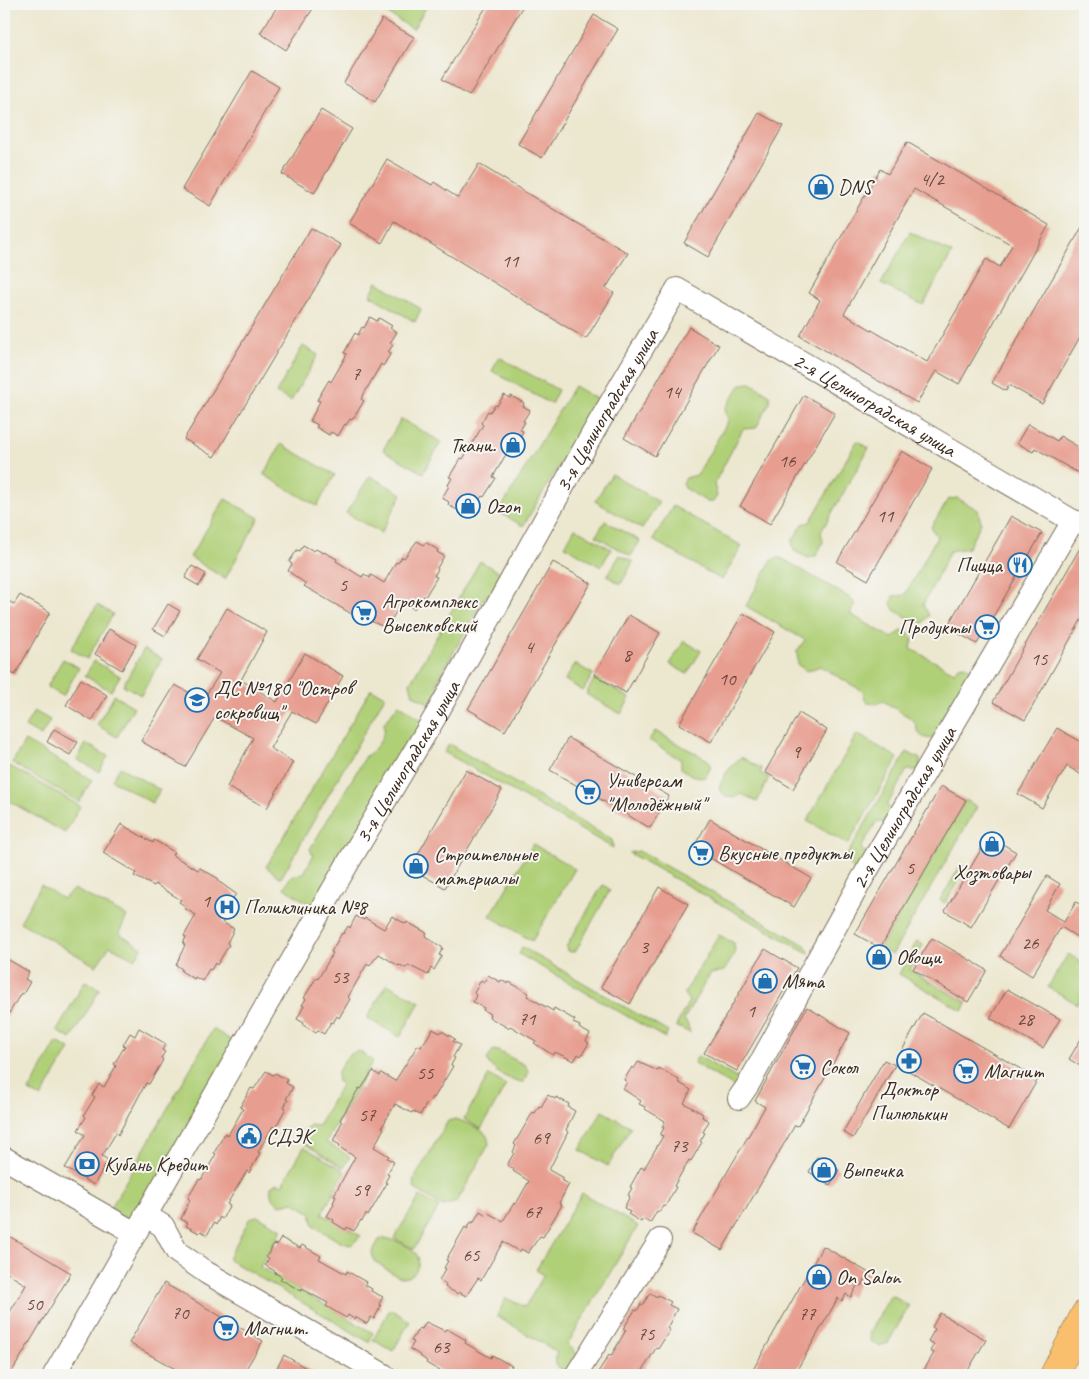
<svg xmlns="http://www.w3.org/2000/svg" width="1089" height="1379" font-family="Caveat,sans-serif">
<style>
.green{fill:#b0d078;stroke:#767d4b}
.building{fill:#e79d8f;fill-rule:evenodd}
.lines{fill:none;stroke-linecap:round;stroke-linejoin:round}
.minor-casing{stroke:#796c5c;stroke-width:24}
.major-casing{stroke:#796c5c;stroke-width:29}
.minor{stroke:#fff;stroke-width:22}
.major{stroke:#f9bf6d;stroke-width:28}
.labels{text-anchor:middle;stroke-width:4;stroke-linejoin:round;paint-order:stroke}
.number-label{font-size:19px;fill:#66473a}
.poi-label{font-size:21px;fill:#3b2a1e;stroke:#f6f6f2;text-anchor:start}
.street-label{font-size:21px;fill:#3b2a1e;stroke:#f6f6f2}
</style>
<rect width="100%" height="100%" fill="#f6f6f2"/>
<filter id="ink" filterUnits="userSpaceOnUse"><feTurbulence type="fractalNoise" baseFrequency=".02" numOctaves="2"/><feDisplacementMap in="SourceGraphic" scale="10" xChannelSelector="R" yChannelSelector="G"/><feConvolveMatrix kernelMatrix="1 2 1 2 8 2 1 2 1" color-interpolation-filters="sRGB"/></filter>
<filter id="wash" filterUnits="userSpaceOnUse"><feTurbulence type="fractalNoise" baseFrequency=".0096" numOctaves="4" result="noise"/><feDisplacementMap in="SourceGraphic" scale="20" xChannelSelector="R" yChannelSelector="G"/><feGaussianBlur stdDeviation="1.12" result="paint"/><feColorMatrix in="noise" values="0 0 0 0 0 0 0 0 0 0 0 0 0 0 0 0 0 1.4 0 .05"/><feComposite in="paint" operator="in"/></filter>
<g filter="url(#wash)">
<rect width="100%" height="100%" fill="#ece7cf"/>
<g class="green">
<path d="M377 4H428L413 29 375 6Z"/>
<path d="M910 232 952 253 923 305 881 284Z"/>
<path d="M377 282 421 309 415 322 370 295Z"/>
<path d="M303 346 318 355 291 401 276 393Z"/>
<path d="M499 357 558 390 551 404 492 371Z"/>
<path d="M751 383 770 395V402L756 428 743 429 714 484 717 496 713 502H707L685 488 683 483 686 478 697 475 728 421 725 409 741 384Z"/>
<path d="M574 386 598 400 523 526 499 512Z"/>
<path d="M401 419 441 442 423 473 383 450Z"/>
<path d="M857 441 869 448 821 532 823 542 816 556 808 558 794 551 792 541 803 524 810 522Z"/>
<path d="M281 444 335 475 317 506 264 475Z"/>
<path d="M612 474 659 502 642 529 595 501Z"/>
<path d="M370 476 402 494 381 533 346 513Z"/>
<path d="M957 498 978 510 981 523 968 548 950 551 923 605 929 615 923 623 916 622 894 610 891 603 893 596 905 595 937 537 931 527 949 499Z"/>
<path d="M225 499 259 518 225 579 190 557Z"/>
<path d="M673 506 742 546 722 580 653 540Z"/>
<path d="M605 521 640 541 631 556 596 536Z"/>
<path d="M575 528 611 549 601 567 565 546Z"/>
<path d="M620 555 633 562 621 584 607 576Z"/>
<path d="M775 558H781L850 598 855 604 850 614 892 638 903 630 909 634 913 639 911 649 954 672 959 666 965 665 973 671 940 737C928 741 917 738 916 724L909 717 883 701 876 704 867 703 864 698V692L820 666 807 671 798 665 797 651 805 640 746 606 771 561Z"/>
<path d="M480 561 501 573 506 581 498 596H485L436 684 444 692 434 706 413 695 410 683Z"/>
<path d="M97 605 113 614 87 659 71 649Z"/>
<path d="M684 641 701 651 687 674 670 664Z"/>
<path d="M144 649 162 659 141 695 123 685Z"/>
<path d="M63 659 79 668 63 696 47 687Z"/>
<path d="M94 661 120 676 111 691 85 676Z"/>
<path d="M575 664 593 674 583 691 565 680Z"/>
<path d="M595 678 630 698 621 714 586 694Z"/>
<path d="M371 689 385 696 281 878 266 867Z"/>
<path d="M114 695 134 707 117 737 97 725Z"/>
<path d="M399 704 424 722 314 907 284 888 291 876 304 873 313 856 310 849 366 756C376 750 386 736 384 723Z"/>
<path d="M34 711 50 720 41 736 25 727Z"/>
<path d="M655 731 708 760 711 767 705 778 691 775 681 768V760L649 740Z"/>
<path d="M857 734 898 758 848 844 807 821Z"/>
<path d="M25 741 92 780 79 802 12 763Z"/>
<path d="M86 744 108 756 99 772 77 759Z"/>
<path d="M449 744 612 840 613 848 444 752Z"/>
<path d="M907 752 920 759V770H907L887 805 891 811 887 823 877 821 861 848 868 855 855 870C849 866 845 863 847 855Z"/>
<path d="M741 757 762 769 760 773 769 777 757 802 742 794 735 798 726 796 719 790C721 777 731 766 741 757Z"/>
<path d="M10 766 80 806 65 833 4 798V777Z"/>
<path d="M120 767 160 790 152 803 112 780Z"/>
<path d="M966 800 977 807 892 955 880 948Z"/>
<path d="M533 844 575 869 532 941 490 916Z"/>
<path d="M639 851 805 945 810 954 629 853Z"/>
<path d="M961 865 966 868 945 903 940 900Z"/>
<path d="M41 885 63 899 74 889 127 916 119 933 142 948 135 959 110 946 96 966 20 922Z"/>
<path d="M604 885 610 890 575 952H571L567 950 566 947 602 886Z"/>
<path d="M719 935 734 943 735 954 724 971 710 974 684 1019 688 1025 690 1033 676 1026 689 1001 684 994Z"/>
<path d="M917 941 923 945 910 970 967 1003 963 1011 899 974Z"/>
<path d="M522 947 668 1032 665 1038 519 954Z"/>
<path d="M1068 954 1085 964V990L1077 1004 1048 987Z"/>
<path d="M85 981 100 989 71 1039 57 1031Z"/>
<path d="M387 984 420 1002 400 1037 367 1018Z"/>
<path d="M213 1029 234 1042 136 1216 126 1220 110 1209Z"/>
<path d="M57 1042 70 1049 41 1098 29 1091Z"/>
<path d="M493 1050 498 1051 525 1065 528 1071 527 1077 523 1082C511 1081 492 1072 487 1060Z"/>
<path d="M359 1051 373 1061 326 1142 350 1157 344 1168 305 1144 301 1138 303 1131 310 1125 318 1126 341 1085 338 1082 337 1074C343 1063 345 1054 359 1051Z"/>
<path d="M698 1056 740 1080 736 1088 694 1063Z"/>
<path d="M489 1075 506 1085 481 1129 464 1119Z"/>
<path d="M602 1111 631 1127 608 1166 580 1150Z"/>
<path d="M455 1119C463 1121 483 1129 487 1136 488 1138 488 1141 489 1144L457 1202 443 1206 415 1189 413 1181 448 1121Z"/>
<path d="M304 1147 345 1171 322 1214 361 1236 351 1245 342 1243 315 1227 313 1223 311 1213 293 1202 281 1205C272 1200 270 1197 271 1187L276 1183 282 1185Z"/>
<path d="M582 1193 638 1226 567 1345 574 1350 578 1357 568 1371C557 1370 553 1362 557 1352L497 1316 506 1298 525 1307 544 1275 536 1270Z"/>
<path d="M420 1196 439 1207 414 1249 394 1238Z"/>
<path d="M257 1216 282 1229 260 1267 373 1333 369 1342 228 1259 250 1218Z"/>
<path d="M384 1238C394 1239 414 1247 418 1257 421 1266 413 1280 401 1277 394 1276 381 1265 374 1261L372 1252 379 1240Z"/>
<path d="M891 1295 909 1306 888 1343 879 1346 871 1342 869 1333Z"/>
<path d="M390 1309 410 1321 393 1351 373 1340Z"/>
</g>
<g id="blocks">
<g class="building">
<path d="M279 4H316L286 50 260 33Z"/>
<path d="M488 4H524L469 96 442 79Z"/>
<path d="M594 15 618 29 542 158 518 144Z"/>
<path d="M382 19 414 37 375 102 344 83Z"/>
<path d="M252 71 279 87 210 206 182 189Z"/>
<path d="M321 110 352 129 314 193 282 174Z"/>
<path d="M759 113 783 126 708 257 684 243Z"/>
<path d="M907 142 1049 225 959 384 936 371 917 403 800 336 820 300 809 293 880 169 888 174ZM914 189 1012 245 1000 267 986 259 927 362 844 314Z"/>
<path d="M387 159 432 185 434 182 458 198 479 164 571 220 628 253 606 288 614 293 586 339 394 221 382 243 349 223Z"/>
<path d="M1085 222V328L1042 404 1009 385 1006 391 992 383Z"/>
<path d="M311 228 341 245 214 457 184 439Z"/>
<path d="M370 317 377 321 379 318 392 326 390 328 397 332 390 343 393 345 388 352 391 353 383 366 381 364 361 399 364 401 352 420 350 419 346 425 345 424 338 436 331 432 329 435 316 427 318 425 310 421 320 401 317 400 329 380 331 382 347 354 344 353 355 333 358 335 362 327 364 328Z"/>
<path d="M689 327 719 345 655 456 624 438Z"/>
<path d="M504 395 510 398 511 396 524 403 523 406 530 410 523 421 525 422 520 430 523 431 512 451 509 449 493 477 496 478 484 497 482 496 469 514 462 510 461 512 448 505 449 502 442 498 449 486 448 485 452 478 449 477 461 458 463 459 483 425 481 423 488 411 490 412 495 405 497 406Z"/>
<path d="M804 395 835 413 770 524 740 506Z"/>
<path d="M1028 424 1057 441 1060 436 1085 451V477L1035 448 1033 452 1017 443Z"/>
<path d="M902 451 932 469 868 580 837 562Z"/>
<path d="M1011 516 1042 533 977 644 947 627Z"/>
<path d="M1085 539V613L1025 720 993 702Z"/>
<path d="M417 541 424 545 425 542 438 550 437 552 444 556 437 568 438 569 434 576 437 577 425 597 423 596 414 609 402 602 390 622 388 620 384 627 364 618 362 620 304 586 306 584 288 571 292 564 289 562 297 550 300 551 303 545 314 551 316 549 323 553 324 552 337 559 336 561 362 577 364 574 370 578 371 575 384 583 396 562 398 563 402 557 404 558Z"/>
<path d="M553 562 591 583 505 731 468 709Z"/>
<path d="M192 566 206 574 199 586 185 578Z"/>
<path d="M20 595 50 612 15 675 4 669V599L14 604Z"/>
<path d="M168 604 180 611 165 636 153 629Z"/>
<path d="M227 608 267 632 241 680 277 702 305 653 343 676 316 724 292 711 270 748 293 762 267 808 227 787 253 738 215 717 185 767 141 741 175 685 203 700 220 673 197 659Z"/>
<path d="M743 613 775 632 711 742 679 724Z"/>
<path d="M629 615 660 633 626 693 594 675Z"/>
<path d="M109 629 136 645 122 670 95 654Z"/>
<path d="M81 679 107 695 92 721 66 705Z"/>
<path d="M799 713 827 730 793 789 765 772Z"/>
<path d="M1057 728 1085 744V777L1067 766 1042 808 1018 794Z"/>
<path d="M54 729 78 742 70 755 47 742Z"/>
<path d="M568 738 669 796 650 828 550 770Z"/>
<path d="M466 770 502 790 445 888 410 868Z"/>
<path d="M941 786 966 800 880 948 855 934Z"/>
<path d="M710 819 811 878 794 907 693 848Z"/>
<path d="M121 824 153 843 154 840 174 852 172 855 198 870 200 868 219 879 218 881 236 894 231 901 234 902 222 922 234 929 227 943 229 945 217 965 215 963 211 970 209 969 202 981 195 977 194 979 181 971 182 969 176 965 185 945 183 944 186 937 184 936 196 915 184 908 185 906 179 902 181 900 155 884 154 886 134 876 136 873 103 853Z"/>
<path d="M989 836 1016 852 971 927 945 911Z"/>
<path d="M1047 876 1060 884 1045 910 1064 922 1076 902 1085 907V942L1061 927 1032 976 1000 956Z"/>
<path d="M659 887 688 904 630 1004 601 987Z"/>
<path d="M356 916 364 920 365 918 384 929 392 916 406 924 407 922 427 933 425 936 443 948 439 955 442 956 434 970 431 968 428 975 408 965 406 968 400 965 399 966 379 954 369 966 367 964 348 997 350 999 339 1018 337 1016 333 1023 331 1022 324 1034 318 1030 316 1033 303 1025 304 1023 297 1019 304 1006 302 1005 306 999 304 998 316 978 318 979 333 953 331 952 342 933 343 934 348 926 350 928Z"/>
<path d="M932 938 987 970 968 1002 913 969Z"/>
<path d="M765 949 797 968 737 1071 704 1053Z"/>
<path d="M4 957 29 972 25 979 30 982 23 994 21 993 4 1022Z"/>
<path d="M488 975 500 982 501 980 508 984 509 982 529 993 527 996 553 1011 554 1008 575 1020 573 1023 580 1026 579 1028 590 1034 586 1041 589 1043 581 1056 578 1054 574 1061 555 1052 553 1055 534 1043 536 1041 510 1026 508 1028 489 1017 490 1014 483 1010 484 1008 473 1002 476 995 474 993 481 980 484 982Z"/>
<path d="M1007 989 1060 1019 1043 1048 990 1018Z"/>
<path d="M807 1007 850 1033 798 1126 795 1125 722 1250 692 1233 765 1107 755 1101Z"/>
<path d="M923 1013 1038 1079 1009 1129 895 1063Z"/>
<path d="M139 1028 166 1044 162 1050 165 1052 161 1058 163 1060 149 1084 146 1083 118 1135 116 1133 102 1156 108 1160 94 1185 65 1168 85 1135 78 1130 86 1117 84 1115 95 1097 92 1095 99 1084 104 1087 116 1066 114 1064 125 1046 123 1045 130 1033 135 1036Z"/>
<path d="M433 1029 440 1033 442 1031 455 1039 453 1041 460 1045 453 1057 455 1058 451 1065 453 1066 434 1098 432 1097 428 1104 427 1103 420 1115 413 1111 412 1113 395 1104 382 1127 384 1128 374 1147 389 1156 387 1158 394 1162 387 1174 389 1175 385 1182 387 1183 368 1216 366 1214 362 1221 361 1220 354 1231 347 1227 346 1230 333 1222 334 1220 327 1216 334 1204 333 1203 336 1196 334 1195 355 1157 339 1147 340 1145 333 1141 342 1122 340 1120 359 1088 361 1089 373 1071 380 1076 381 1073 395 1081 418 1045 421 1047Z"/>
<path d="M1085 1032V1069L1069 1059Z"/>
<path d="M884 1060 895 1065 853 1138 843 1132Z"/>
<path d="M638 1062 658 1071 659 1068 679 1080 678 1082 691 1090 684 1103 703 1114 702 1117 709 1121 703 1132 705 1133 700 1141 702 1142 691 1161 689 1160 674 1186 676 1187 665 1207 663 1206 659 1212 657 1211 650 1223 643 1219 641 1222 628 1214 630 1212 624 1208 630 1196 628 1195 632 1188 630 1187 641 1167 644 1169 663 1136 660 1135 664 1128 662 1127 665 1121 645 1109V1107L639 1104 641 1101 623 1089 627 1082 624 1080 632 1067 634 1069Z"/>
<path d="M266 1071 273 1075 275 1073 287 1080 286 1083 293 1087 286 1099 288 1100 284 1107 286 1108 275 1128 273 1126 258 1152 260 1153 249 1173 247 1171 227 1204 230 1206 222 1219 220 1217 216 1225 214 1223 207 1235 201 1231 199 1233 186 1226 188 1223 181 1219 190 1200 188 1198 199 1179 201 1180 216 1154 214 1153 225 1133 228 1135 243 1109 240 1107 251 1088 254 1089Z"/>
<path d="M548 1095 555 1099 556 1097 569 1104 568 1107 575 1111 566 1130 568 1132 549 1170 563 1178 561 1180 569 1184 559 1203 562 1205 543 1237 540 1236 528 1253 521 1249 520 1252 503 1242 481 1280 478 1278 466 1296 459 1292 458 1294 445 1287 446 1284 439 1280 446 1269 444 1268 448 1261 446 1260 465 1227 467 1229 471 1222 473 1223 480 1211 486 1215 488 1213 503 1221 514 1203 516 1204 529 1181 513 1171 514 1169 507 1165 514 1153 513 1152 516 1146 514 1144 533 1112 535 1113 539 1106 541 1107Z"/>
<path d="M817 1157 839 1170 830 1185 809 1172Z"/>
<path d="M4 1233 71 1273 10 1375H4V1322L26 1285 4 1271Z"/>
<path d="M281 1238 300 1248 302 1245 321 1256 319 1259 346 1274 347 1271 366 1282 365 1285 372 1289 371 1291 383 1297 379 1304 381 1306 374 1319 371 1317 367 1324 355 1317 354 1319 348 1315 346 1318 326 1306 328 1303 302 1289 301 1291 280 1279 282 1277 275 1273 276 1272 265 1265 269 1258 266 1257 274 1244 277 1245Z"/>
<path d="M823 1246 869 1273 861 1286 858 1284 851 1297 846 1294 842 1301 838 1298 794 1375H750Z"/>
<path d="M164 1283 263 1341 242 1375H186L129 1343Z"/>
<path d="M650 1293 657 1297 658 1295 671 1302 669 1305 677 1309 667 1328 670 1330 658 1349 656 1348 640 1375H596L609 1355 611 1356 626 1330 623 1329 635 1310 637 1311 641 1304 643 1305Z"/>
<path d="M940 1313 986 1340 965 1375H921L934 1353 930 1351 934 1344 928 1341 935 1329 932 1327Z"/>
<path d="M426 1322 445 1331 447 1329 466 1340 465 1343 491 1358 492 1355 512 1366 506 1375H438L440 1371 426 1363 427 1361 421 1357V1356L410 1349 414 1342 411 1341 419 1328 422 1329Z"/>
<path d="M284 1355 318 1375H273Z"/>
</g>
</g>
</g>
<g filter="url(#ink)">
<use href="#blocks" fill-opacity="0" stroke="#796c5c" stroke-width="1"/>
<g class="lines">
<g class="minor-casing">
<g id="minor">
<path id="s1" d="M739 1098 748 1085 862 879 1073 521"/>
<path d="M4 1158 135 1233"/>
<path d="M145 1215 163 1226 177 1252 207 1273 384 1375"/>
<path id="s2" d="M54 1375 348 863 435 717 594 431 677 289 1073 521 1085 524"/>
<path d="M576 1375 660 1240"/>
</g>
</g>
<g class="major-casing">
<path id="major" d="M1054 1375 1085 1314"/>
</g>
<use href="#minor" class="minor"/>
<use href="#major" class="major"/>
</g>
</g>
<defs>
<g id="shop-ring" transform="scale(1.25)"><circle r="9.5" fill="#f6f6f2" stroke="#1f6fb2" stroke-width="1.5"/><path d="M-5-2.5h2.3a2.7 3.5 0 0 1 5.4 0H5L5.5 6h-11ZM-1.5-2.5h3a1.5 2.3 0 0 0-3 0Z" fill="#1f6fb2"/></g>
<g id="restaurant-ring" transform="scale(1.25)"><circle r="9.5" fill="#f6f6f2" stroke="#1f6fb2" stroke-width="1.5"/><path d="M-5-6h1v4h1v-4h1v4h1v-4h1v5L-1.5 .5V6h-2V.5L-5-1ZM5-6V6H3V1.5H1.5Q1.5-4 5-6Z" fill="#1f6fb2"/></g>
<g id="supermarket-ring" transform="scale(1.25)"><circle r="9.5" fill="#f6f6f2" stroke="#1f6fb2" stroke-width="1.5"/><path d="M-6-5.5h2.5l.6 2H6L4.5 2H-2.5L-4.4-4H-6ZM-1.5 3.2a1.3 1.3 0 1 0 .1 0ZM3 3.2a1.3 1.3 0 1 0 .1 0Z" fill="#1f6fb2"/></g>
<g id="school-ring" transform="scale(1.25)"><circle r="9.5" fill="#f6f6f2" stroke="#1f6fb2" stroke-width="1.5"/><path d="M0-5L7-2L0 1L-7-2ZM-4 1L0 2.5L4 1V4Q0 6-4 4Z" fill="#1f6fb2"/></g>
<g id="hospital-ring" transform="scale(1.25)"><circle r="9.5" fill="#f6f6f2" stroke="#1f6fb2" stroke-width="1.5"/><path d="M-5-5h3v3.5h4V-5h3V5h-3V1.5h-4V5h-3Z" fill="#1f6fb2"/></g>
<g id="pharmacy-ring" transform="scale(1.25)"><circle r="9.5" fill="#f6f6f2" stroke="#1f6fb2" stroke-width="1.5"/><path d="M-2-6h4v4h4v4h-4v4h-4v-4h-4v-4h4Z" fill="#1f6fb2"/></g>
<g id="civic-ring" transform="scale(1.25)"><circle r="9.5" fill="#f6f6f2" stroke="#1f6fb2" stroke-width="1.5"/><path d="M-.6-6.5H3V-4.5H.6V-3L4-1V1h2V6H-6V1h2V-1L-.6-3ZM-1.2 2.5V6h2.4V2.5Z" fill="#1f6fb2"/></g>
<g id="bank-ring" transform="scale(1.25)"><circle r="9.5" fill="#f6f6f2" stroke="#1f6fb2" stroke-width="1.5"/><path d="M-6-4H6V4H-6ZM0-2.3a2.3 2.3 0 1 0 0 4.6a2.3 2.3 0 1 0 0-4.6Z" fill="#1f6fb2"/></g>
</defs>
<g fill-rule="evenodd">
<use href="#shop-ring" x="821" y="187"/>
<use href="#shop-ring" x="513" y="445"/>
<use href="#shop-ring" x="468" y="506"/>
<use href="#restaurant-ring" x="1020" y="565"/>
<use href="#supermarket-ring" x="364" y="613"/>
<use href="#supermarket-ring" x="987" y="627"/>
<use href="#school-ring" x="197" y="700"/>
<use href="#supermarket-ring" x="588" y="792"/>
<use href="#shop-ring" x="992" y="844"/>
<use href="#supermarket-ring" x="701" y="853"/>
<use href="#shop-ring" x="416" y="866"/>
<use href="#hospital-ring" x="227" y="907"/>
<use href="#shop-ring" x="879" y="957"/>
<use href="#shop-ring" x="765" y="981"/>
<use href="#pharmacy-ring" x="909" y="1061"/>
<use href="#supermarket-ring" x="803" y="1067"/>
<use href="#supermarket-ring" x="966" y="1071"/>
<use href="#civic-ring" x="249" y="1136"/>
<use href="#bank-ring" x="87" y="1164"/>
<use href="#shop-ring" x="824" y="1170"/>
<use href="#shop-ring" x="819" y="1277"/>
<use href="#supermarket-ring" x="226" y="1328"/>
</g>
<g class="labels">
<g class="number-label">
<text x="932" y="185">4/2</text>
<text x="510" y="267">11</text>
<text x="356" y="380">7</text>
<text x="672" y="398">14</text>
<text x="787" y="467">16</text>
<text x="885" y="522">11</text>
<text x="343" y="591">5</text>
<text x="529" y="653">4</text>
<text x="627" y="661">8</text>
<text x="1039" y="665">15</text>
<text x="727" y="685">10</text>
<text x="796" y="758">9</text>
<text x="910" y="874">5</text>
<text x="206" y="907">1</text>
<text x="1030" y="949">26</text>
<text x="644" y="953">3</text>
<text x="340" y="983">53</text>
<text x="751" y="1017">1</text>
<text x="527" y="1025">71</text>
<text x="1025" y="1025">28</text>
<text x="425" y="1079">55</text>
<text x="367" y="1121">57</text>
<text x="541" y="1144">69</text>
<text x="679" y="1152">73</text>
<text x="361" y="1196">59</text>
<text x="533" y="1218">67</text>
<text x="471" y="1261">65</text>
<text x="34" y="1310">50</text>
<text x="180" y="1319">70</text>
<text x="807" y="1320">77</text>
<text x="646" y="1340">75</text>
<text x="441" y="1353">63</text>
</g>
<g class="poi-label">
<text x="838" y="194">DNS</text>
<text x="496" y="452" text-anchor="end">Ткани.</text>
<text x="486" y="513">Ozon</text>
<text x="1002" y="572" text-anchor="end">Пицца</text>
<text x="382" y="608">Агрокомплекс<tspan x="382" dy="24">Выселковский</tspan></text>
<text x="970" y="634" text-anchor="end">Продукты</text>
<text x="214" y="695">ДС №180 "Остров<tspan x="214" dy="24">сокровищ"</tspan></text>
<text x="606" y="787">Универсам<tspan x="606" dy="24">"Молодёжный"</tspan></text>
<text x="718" y="860">Вкусные продукты</text>
<text x="434" y="861">Строительные<tspan x="434" dy="24">материалы</tspan></text>
<text x="992" y="879" text-anchor="middle">Хозтовары</text>
<text x="244" y="914">Поликлиника №8</text>
<text x="896" y="964">Овощи</text>
<text x="782" y="988">Мята</text>
<text x="820" y="1074">Сокол</text>
<text x="984" y="1078">Магнит</text>
<text x="909" y="1096" text-anchor="middle">Доктор<tspan x="909" dy="24">Пилюлькин</tspan></text>
<text x="266" y="1143">СДЭК</text>
<text x="104" y="1171">Кубань Кредит</text>
<text x="842" y="1177">Выпечка</text>
<text x="836" y="1284">On Salon</text>
<text x="244" y="1335">Магнит.</text>
</g>
<g class="street-label">
<text dy="7" stroke="none"><textPath href="#s2" startOffset="1481">2-я Целиноградская улица</textPath></text>
<text dy="7" stroke="none"><textPath href="#s2" startOffset="1112">3-я Целиноградская улица</textPath></text>
<text dy="7" stroke="none"><textPath href="#s2" startOffset="708">3-я Целиноградская улица</textPath></text>
<text dy="7" stroke="none"><textPath href="#s1" startOffset="334">2-я Целиноградская улица</textPath></text>
</g>
</g>
<rect width="1089" height="1379" fill="none" stroke="#f6f6f2" stroke-width="20"/>
</svg>
